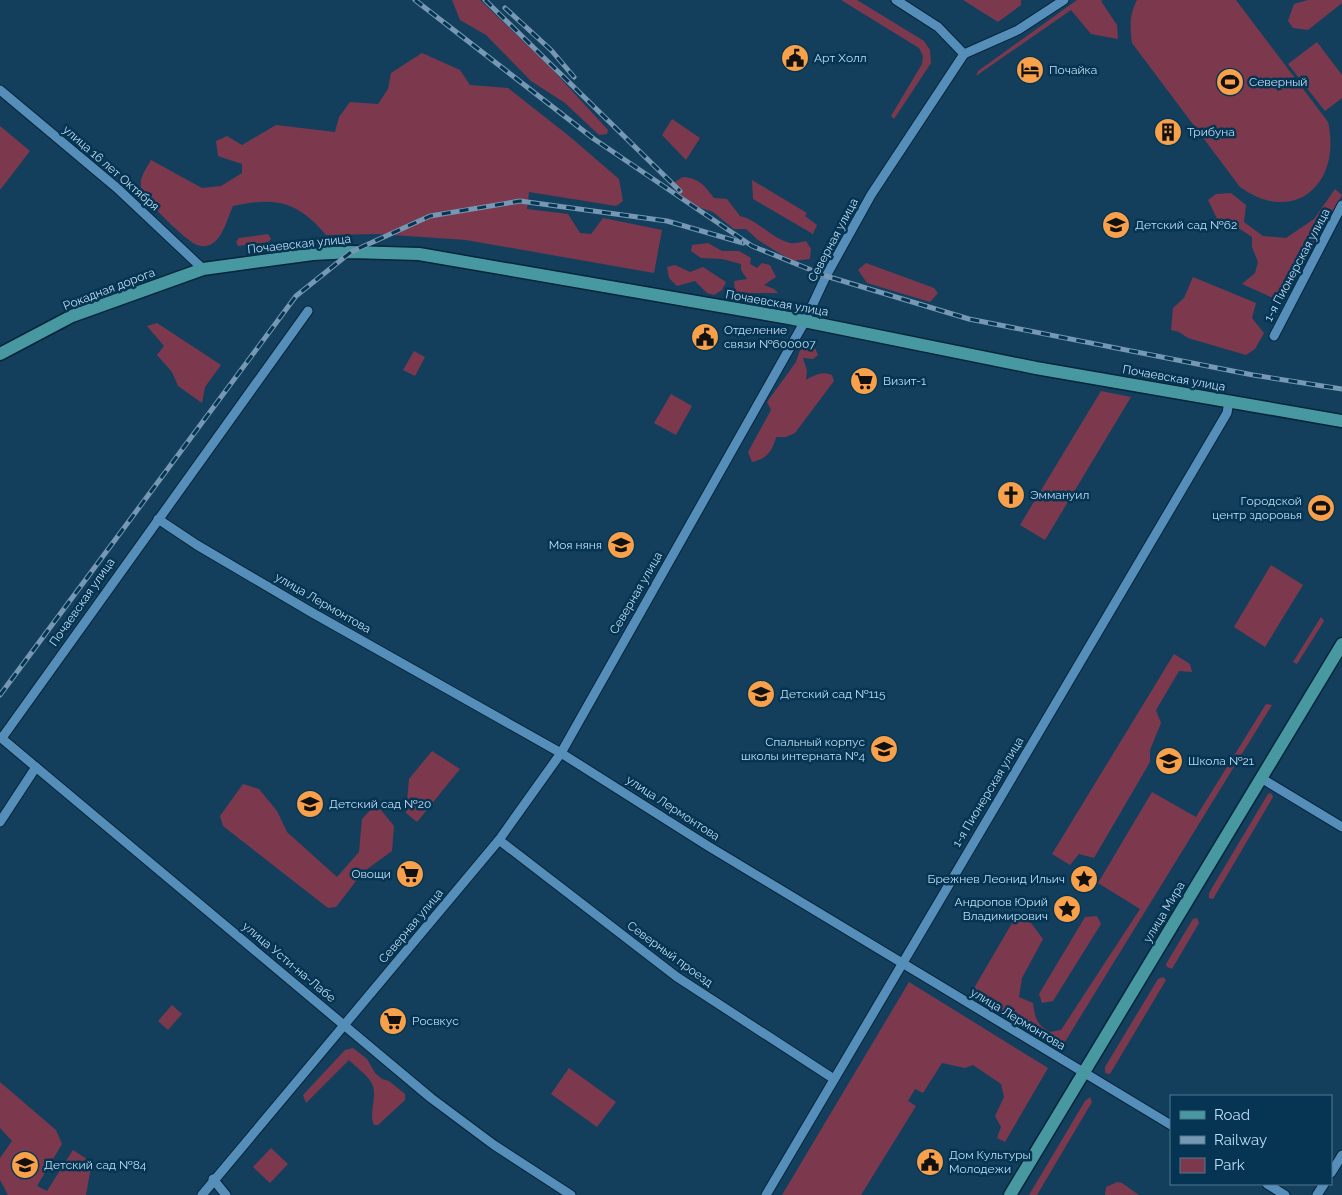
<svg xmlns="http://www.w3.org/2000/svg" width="1342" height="1195" font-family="Raleway,sans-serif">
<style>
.green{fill:#7c394e}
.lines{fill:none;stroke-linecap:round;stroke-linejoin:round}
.minor-casing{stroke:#06253a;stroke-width:11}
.major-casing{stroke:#06253a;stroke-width:15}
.minor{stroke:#558eb8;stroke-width:9}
.major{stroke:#4798a1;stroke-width:12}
.rail-casing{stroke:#7698b2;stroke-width:5}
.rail{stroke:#053552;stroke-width:3;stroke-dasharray:9;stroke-linecap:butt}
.labels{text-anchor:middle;stroke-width:5;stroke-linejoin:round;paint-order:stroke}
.poi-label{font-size:12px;fill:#c0dcf3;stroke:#053552;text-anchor:start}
.street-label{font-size:12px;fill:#c0dcf3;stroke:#053552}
</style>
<rect width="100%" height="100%" fill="#133f5d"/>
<g class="green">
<path d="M452 0H480L550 67 608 130 607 134 599 135 565 103 531 81 486 35 460 20Z"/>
<path d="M841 0H857L924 41 930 50 931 63 894 119 891 116 922 64 923 56 919 48Z"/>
<path d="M963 0H1021V5L998 22Z"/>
<path d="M1077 0H1103L1101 1 1117 25 1118 39 1091 34 1071 10 976 76 978 71Z"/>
<path d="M1137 0H1236L1328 122C1342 184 1294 226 1240 187L1132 43C1130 27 1129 15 1137 0Z"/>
<path d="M1308 0H1342V3L1308 30 1293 28 1288 21 1294 4Z"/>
<path d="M1317 42 1342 75V98L1325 111 1288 64Z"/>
<path d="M422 53 460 70 470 85 508 88 569 136 619 179 623 201 616 206 529 192 527 209 568 214 580 233 591 234 603 218 662 230 654 273 466 240 378 234 326 235C297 201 276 197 233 206 228 217 223 237 213 243 208 247 200 247 195 244 184 238 143 200 141 188 139 178 146 169 151 160L202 188 221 186 242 173V164L218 156 216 141 227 136 242 145 276 125 335 132 339 117 350 102 378 104 388 89 391 73Z"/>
<path d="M672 119 700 138 686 160 662 135Z"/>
<path d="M0 126 30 151 0 190Z"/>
<path d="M683 177C699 178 705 186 714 198L727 199 740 216C758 220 771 238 790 243 794 244 801 242 806 241L811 249 810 259 792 261 758 240 746 229H734L713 212 692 205 672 187 673 183Z"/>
<path d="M752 180 807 213 805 216 817 225 813 234 753 199Z"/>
<path d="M1335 189 1342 195 1282 302 1242 284 1255 273 1258 262 1252 247V237L1240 229H1222L1208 200 1216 194 1231 193 1246 205 1244 222 1263 236 1286 238 1314 219Z"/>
<path d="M268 234 271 239 268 242 238 246 236 242 239 238Z"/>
<path d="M708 243 722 251H739L751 258 750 264 757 268 762 263 770 265 776 277 764 285 774 289 778 293H735L734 281 747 279 741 270V264L722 259 701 258 691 251 692 245Z"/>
<path d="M866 263 934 288 938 293 930 302 867 283 858 270Z"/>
<path d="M675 265 690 272 703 267 726 282 722 290 714 295 707 293 695 281 677 286 669 278 667 267Z"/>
<path d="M1193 277 1256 303 1252 318 1264 333 1255 349 1246 355 1188 338 1179 332 1171 330 1173 308 1184 298Z"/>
<path d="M157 323 221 365 205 387 202 403 178 386 172 372 157 355 164 346 147 326Z"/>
<path d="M812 341 818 355 813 359 803 358 807 371 806 380C815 375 822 371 832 375L834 381 795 433 786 437H776C773 450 767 459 752 462L748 452 771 410 767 402 796 362 802 344Z"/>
<path d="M414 351 425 357 415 376 403 370Z"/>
<path d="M1101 391 1131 397 1045 540 1020 525Z"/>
<path d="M671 394 692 406 676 435 654 423Z"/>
<path d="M1271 565 1303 585 1265 647 1234 627Z"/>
<path d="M1321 617 1324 621 1297 664 1293 662Z"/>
<path d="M1174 654 1190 664 1192 672 1179 671 1156 710 1161 723 1150 750V762L1094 858 1079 854 1070 865 1052 854Z"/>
<path d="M1266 704 1272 705 1063 1045 1059 1046 970 995 1015 918 1031 923 1043 939 1022 978 1019 997 1033 1003C1035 1018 1037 1025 1050 1032L1061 1030 1140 909 1098 883 1152 792 1196 817Z"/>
<path d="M432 751 460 769 417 822 406 813 409 779Z"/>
<path d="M243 784 259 789 277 811 287 832 337 877 359 852 362 819 374 806 381 810 394 826 392 851 363 872 336 907 328 908 223 826 220 816Z"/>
<path d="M1271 793 1273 797 1213 899 1209 898V893L1268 794Z"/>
<path d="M1097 916 1101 924 1053 1001 1042 1003 1039 994 1085 917Z"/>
<path d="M1197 918 1199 923 1172 969 1167 967 1166 964 1193 919Z"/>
<path d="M1163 977 1166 980 1110 1074 1105 1073V1067L1158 979Z"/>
<path d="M909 982 1048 1068 1005 1142 997 1138 1001 1127 995 1116 1004 1097 1001 1084 973 1065 965 1068 942 1063 923 1093 915 1089 908 1101 916 1106 861 1195H782Z"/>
<path d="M172 1005 182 1014 168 1030 158 1021Z"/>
<path d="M353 1048 367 1059 375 1073 382 1079 389 1081 405 1094V1100L378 1125H374C368 1112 379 1094 371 1082 366 1074 356 1067 349 1060L306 1103 303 1095 345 1050Z"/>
<path d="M569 1068 616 1102 597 1127 551 1094Z"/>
<path d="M0 1082 56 1130 62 1144 37 1186 47 1191 73 1150 99 1167 90 1172 86 1195H8L0 1180V1158L12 1141 0 1128Z"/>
<path d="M1090 1097 1092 1102 1037 1195H1029L1085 1101Z"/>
<path d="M271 1148 288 1164 270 1183 253 1167Z"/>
<path d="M1117 1182 1122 1183 1139 1195H1105L1106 1187Z"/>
</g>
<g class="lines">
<g class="minor-casing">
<g id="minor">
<path d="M896 0 938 27 964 54"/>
<path d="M0 90 117 188 203 269"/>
<path d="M1274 336 1342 205"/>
<path d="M158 519 197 545 311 612 561 753 708 846 1171 1125"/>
<path d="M0 737 431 1098 494 1145 571 1195"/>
<path d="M2 738 308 311"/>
<path d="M1261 778 1342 827"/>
<path d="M0 822 36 767"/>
<path d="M499 840 677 977 834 1079"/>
<path d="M1331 1173 1342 1155"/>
<path d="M213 1179 226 1195"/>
<path d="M1267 1184 1285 1195"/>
<path d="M202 1195 499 840 561 753 805 321 826 276 871 195 964 54 1018 30 1064 0"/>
<path d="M766 1195 1227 413 1229 401"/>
<path d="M1317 1195 1324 1184"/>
</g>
</g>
<g class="major-casing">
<g id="major">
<path d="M0 354 72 316 203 269 313 254 351 252 419 254 789 318 1036 368 1342 421"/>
<path d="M1010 1195 1342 644"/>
</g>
</g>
<use href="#minor" class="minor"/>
<use href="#major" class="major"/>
<g class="rail-casing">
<g id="rail">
<path d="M415 0 594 139 752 246 826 276 969 319 1253 375 1342 389"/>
<path d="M485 0 680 191"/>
<path d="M505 8 551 50 574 77"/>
<path d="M0 695 296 296 351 252 430 216 520 201 667 221 743 243"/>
</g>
</g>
<use href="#rail" class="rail"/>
</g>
<defs>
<g id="civic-disc" transform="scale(1.4375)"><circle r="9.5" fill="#f8a14a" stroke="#053552"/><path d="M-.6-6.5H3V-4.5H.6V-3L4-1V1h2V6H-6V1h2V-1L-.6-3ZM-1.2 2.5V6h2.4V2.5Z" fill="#111"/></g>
<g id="hotel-disc" transform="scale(1.4375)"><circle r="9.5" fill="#f8a14a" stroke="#053552"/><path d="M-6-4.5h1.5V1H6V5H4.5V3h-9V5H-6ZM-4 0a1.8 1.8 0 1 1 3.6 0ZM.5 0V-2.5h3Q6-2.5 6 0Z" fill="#111"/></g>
<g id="stadium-disc" transform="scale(1.4375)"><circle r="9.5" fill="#f8a14a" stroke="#053552"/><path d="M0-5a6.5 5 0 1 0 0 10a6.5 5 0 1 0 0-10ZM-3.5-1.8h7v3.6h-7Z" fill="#111"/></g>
<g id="building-disc" transform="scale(1.4375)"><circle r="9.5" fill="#f8a14a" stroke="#053552"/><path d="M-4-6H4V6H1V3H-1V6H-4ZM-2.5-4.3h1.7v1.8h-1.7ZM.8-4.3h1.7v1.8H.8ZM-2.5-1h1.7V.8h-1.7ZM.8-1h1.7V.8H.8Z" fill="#111"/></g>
<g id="school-disc" transform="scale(1.4375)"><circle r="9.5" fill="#f8a14a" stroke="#053552"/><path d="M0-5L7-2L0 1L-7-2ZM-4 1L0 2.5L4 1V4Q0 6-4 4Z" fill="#111"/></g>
<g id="supermarket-disc" transform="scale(1.4375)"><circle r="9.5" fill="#f8a14a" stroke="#053552"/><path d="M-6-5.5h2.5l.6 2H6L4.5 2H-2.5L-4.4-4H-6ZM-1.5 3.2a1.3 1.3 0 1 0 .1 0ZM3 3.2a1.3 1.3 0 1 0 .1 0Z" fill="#111"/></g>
<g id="church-disc" transform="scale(1.4375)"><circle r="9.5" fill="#f8a14a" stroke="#053552"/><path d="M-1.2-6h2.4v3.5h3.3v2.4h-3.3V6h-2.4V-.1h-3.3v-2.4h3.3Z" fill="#111"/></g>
<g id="sight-disc" transform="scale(1.4375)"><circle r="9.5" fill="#f8a14a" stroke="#053552"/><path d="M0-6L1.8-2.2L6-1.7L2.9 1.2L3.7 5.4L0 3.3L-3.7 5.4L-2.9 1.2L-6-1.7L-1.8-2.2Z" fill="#111"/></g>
</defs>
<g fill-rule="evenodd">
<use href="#civic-disc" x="795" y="58"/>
<use href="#hotel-disc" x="1030" y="70"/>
<use href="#stadium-disc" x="1230" y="82"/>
<use href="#building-disc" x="1168" y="132"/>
<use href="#school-disc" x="1116" y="225"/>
<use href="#civic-disc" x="705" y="337"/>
<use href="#supermarket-disc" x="864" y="381"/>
<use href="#church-disc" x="1011" y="495"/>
<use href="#stadium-disc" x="1321" y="508"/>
<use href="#school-disc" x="621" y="545"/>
<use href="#school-disc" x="761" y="694"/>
<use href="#school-disc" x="884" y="749"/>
<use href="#school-disc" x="1169" y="761"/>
<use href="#school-disc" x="310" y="804"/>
<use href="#supermarket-disc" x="410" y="874"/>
<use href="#sight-disc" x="1084" y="879"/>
<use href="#sight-disc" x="1067" y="909"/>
<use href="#supermarket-disc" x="393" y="1021"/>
<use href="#civic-disc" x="930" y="1162"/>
<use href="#school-disc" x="25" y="1165"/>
</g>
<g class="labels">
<g class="poi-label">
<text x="814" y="62">Арт Холл</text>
<text x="1049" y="74">Почайка</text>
<text x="1249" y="86">Северный</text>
<text x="1187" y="136">Трибуна</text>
<text x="1135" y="229">Детский сад №62</text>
<text x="724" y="334">Отделение<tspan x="724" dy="14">связи №600007</tspan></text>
<text x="883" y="385">Визит-1</text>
<text x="1030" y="499">Эммануил</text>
<text x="1302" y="505" text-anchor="end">Городской<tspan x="1302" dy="14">центр здоровья</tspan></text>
<text x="602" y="549" text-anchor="end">Моя няня</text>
<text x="780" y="698">Детский сад №115</text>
<text x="865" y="746" text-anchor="end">Cпальный корпус<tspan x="865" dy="14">школы интерната №4</tspan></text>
<text x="1188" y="765">Школа №21</text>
<text x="329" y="808">Детский сад №20</text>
<text x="391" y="878" text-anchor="end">Овощи</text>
<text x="1065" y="883" text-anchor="end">Брежнев Леонид Ильич</text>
<text x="1048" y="906" text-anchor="end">Андропов Юрий<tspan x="1048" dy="14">Владимирович</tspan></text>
<text x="412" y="1025">Росвкус</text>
<text x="949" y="1159">Дом Культуры<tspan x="949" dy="14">Молодежи</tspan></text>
<text x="44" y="1169">Детский сад №84</text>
</g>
<g class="street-label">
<text transform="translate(111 168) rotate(41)" y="4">улица 16 лет Октября</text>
<text transform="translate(833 240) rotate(-62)" y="4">Северная улица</text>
<text transform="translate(299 244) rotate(-6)" y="4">Почаевская улица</text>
<text transform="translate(1297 265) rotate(-62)" y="4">1-я Пионерская улица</text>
<text transform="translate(109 289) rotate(-21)" y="4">Рокадная дорога</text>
<text transform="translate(777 303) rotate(10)" y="4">Почаевская улица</text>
<text transform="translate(1174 378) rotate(10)" y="4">Почаевская улица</text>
<text transform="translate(636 593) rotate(-60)" y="4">Северная улица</text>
<text transform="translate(82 602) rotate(-55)" y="4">Почаевская улица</text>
<text transform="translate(323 603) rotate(30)" y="4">улица Лермонтова</text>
<text transform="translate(988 792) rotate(-59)" y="4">1-я Пионерская улица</text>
<text transform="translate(673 808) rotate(33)" y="4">улица Лермонтова</text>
<text transform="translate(1164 912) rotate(-59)" y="4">улица Мира</text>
<text transform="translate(411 926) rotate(-50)" y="4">Северная улица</text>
<text transform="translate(670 954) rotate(36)" y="4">Северный проезд</text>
<text transform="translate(289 962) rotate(40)" y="4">улица Усти-на-Лабе</text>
<text transform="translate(1018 1019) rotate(31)" y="4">улица Лермонтова</text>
</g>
</g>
<rect x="1170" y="1095" width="162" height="90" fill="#053552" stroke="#507892"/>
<rect x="1180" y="1111" width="25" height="8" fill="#4798a1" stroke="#507892"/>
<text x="1214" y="1120" font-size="15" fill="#c0dcf3">Road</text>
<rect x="1180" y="1136" width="25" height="8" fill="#7698b2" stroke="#507892"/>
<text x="1214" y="1145" font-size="15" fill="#c0dcf3">Railway</text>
<rect x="1180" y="1158" width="25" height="15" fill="#7c394e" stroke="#507892"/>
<text x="1214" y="1170" font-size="15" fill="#c0dcf3">Park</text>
</svg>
